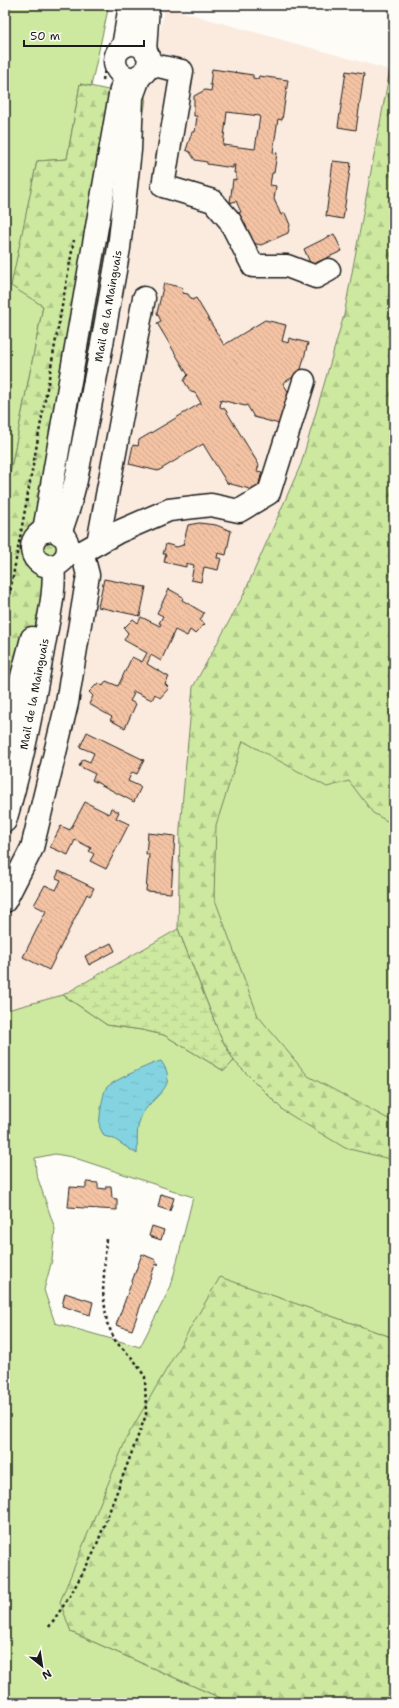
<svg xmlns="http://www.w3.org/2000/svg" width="399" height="1708" font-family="'Shantell Sans',sans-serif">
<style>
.built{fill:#faebde}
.green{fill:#cde9a0;stroke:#74825e;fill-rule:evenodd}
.forest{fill:url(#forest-firs);stroke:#74825e}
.wetland{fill:url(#wetland-marsh);stroke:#74825e}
.water{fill:url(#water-ripples);stroke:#5a8a92}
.building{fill:url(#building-back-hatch);stroke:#1c1c1c;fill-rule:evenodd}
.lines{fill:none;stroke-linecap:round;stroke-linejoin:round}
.minor-casing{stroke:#1c1c1c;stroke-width:25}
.path{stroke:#1c1c1c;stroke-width:2.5;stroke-dasharray:3 3;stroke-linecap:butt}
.minor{stroke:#fdfcf7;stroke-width:22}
.labels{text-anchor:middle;stroke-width:3;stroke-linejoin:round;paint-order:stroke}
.street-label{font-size:11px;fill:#1c1c1c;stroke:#fdfcf7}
</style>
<defs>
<pattern id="forest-firs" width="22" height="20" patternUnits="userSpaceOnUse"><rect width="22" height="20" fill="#cde9a0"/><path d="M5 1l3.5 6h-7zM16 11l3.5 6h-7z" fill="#afc789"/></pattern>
<pattern id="wetland-marsh" width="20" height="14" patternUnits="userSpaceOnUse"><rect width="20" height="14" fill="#cde9a0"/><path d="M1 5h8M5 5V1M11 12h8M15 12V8" fill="none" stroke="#afc789"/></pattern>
<pattern id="water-ripples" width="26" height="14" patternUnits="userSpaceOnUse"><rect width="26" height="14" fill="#84d3e1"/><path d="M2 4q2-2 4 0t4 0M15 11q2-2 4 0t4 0" fill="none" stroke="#71b5c0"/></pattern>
<pattern id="building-back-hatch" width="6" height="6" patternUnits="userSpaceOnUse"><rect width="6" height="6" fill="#f4c3a4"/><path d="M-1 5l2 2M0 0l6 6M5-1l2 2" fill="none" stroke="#d1a78d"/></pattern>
</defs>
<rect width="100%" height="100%" fill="#fdfcf7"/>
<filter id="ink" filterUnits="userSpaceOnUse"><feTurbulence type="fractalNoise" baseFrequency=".025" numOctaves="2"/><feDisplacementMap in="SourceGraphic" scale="8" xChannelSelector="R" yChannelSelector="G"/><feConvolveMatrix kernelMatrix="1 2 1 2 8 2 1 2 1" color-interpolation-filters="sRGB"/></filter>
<g filter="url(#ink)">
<path class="built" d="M165 7 390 70 344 315 301 464 243 596 193 687 180 828 178 929 63 995 7 1010 5 1009V852L21 788 36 715 124 249 146 98Z"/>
<g class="green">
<path d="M5 5H109L91 86 80 84 67 159 37 161 12 285 43 306 5 499Z"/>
<path d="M213 717 394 797V1338L220 1278 71 1632 232 1703H5V1009L7 1010 63 995 107 1025 142 1030 164 1035 224 1071 234 1061 214 966ZM55 1154 72 1157 193 1197 171 1286 140 1347 55 1323 44 1290 52 1260 55 1229 36 1173 35 1158Z"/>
</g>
<g class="forest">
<path d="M390 70 394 71V825L373 813 349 781 327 787 243 741 216 825 214 897 258 1016 308 1076 394 1122V1160L345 1148 284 1111 234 1061 221 1038 178 929 180 828 193 687 243 596 301 464 344 315Z"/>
<path d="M80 84 146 98 124 249 36 715 5 789V499L43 306 11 286 37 161 67 159Z"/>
<path d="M220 1277 394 1338V1703H232L71 1632 60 1602 127 1437Z"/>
</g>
<path class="wetland" d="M178 929 221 1038 234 1061 224 1071 164 1035 142 1030 107 1025 63 995Z"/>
<path class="water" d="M161 1061C183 1091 145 1096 139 1123 136 1133 138 1145 137 1154L114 1139 104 1136C103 1133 101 1131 100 1128 98 1122 103 1093 106 1088 112 1081 152 1063 161 1061Z"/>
<g class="building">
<path d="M212 69 253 75V78L258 79 259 76 288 80 282 120 278 119 273 152 277 153 274 173H272L270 185 276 186 274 199 281 215 285 213 290 225 288 233 261 245 253 243 239 213 241 212 236 201 230 203 233 179 236 180V173H234L235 165H233V168L207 164V162L195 160 190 152 186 150 192 132H195L197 116H194V96L205 90 211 91 212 85H210ZM227 112 260 116 255 149 223 145Z"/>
<path d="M346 71 364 74 356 130 338 127Z"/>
<path d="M333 161 351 163 343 219 326 216Z"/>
<path d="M334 234 342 251 311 265 304 249Z"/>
<path d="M164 283 183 288 182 293 188 294 192 300 196 298 224 345 265 320 286 325 282 341 288 343 289 338 308 343 300 373 283 383 290 395 283 425 254 417 247 405 245 406 221 400 220 407 225 409 259 465 257 471 262 472 257 491 227 483 203 444 158 471 129 464 133 445 138 446 139 440 201 403 195 393 191 392 184 381 186 377 188 375 157 323 161 321 157 313Z"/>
<path d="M199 523 216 525 231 531 226 555 218 553 217 558H221L218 570 204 567 201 582 191 580 194 565 186 563V567L164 562 166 554H163L166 544 177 547 183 545 188 525Z"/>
<path d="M104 579 146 587 140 616 98 607Z"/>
<path d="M169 589 183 597 182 600 204 613 200 621 205 624 195 634 190 630 187 636 175 630 161 661 151 655 147 664 169 677 165 684 169 688 160 698 155 694 152 700 133 691 132 693 134 694 130 701 136 704 125 728 110 720 112 717 89 704 93 696 89 692 98 683 103 686 106 681 118 686 132 657 142 662 147 653 124 640 128 633 124 628 133 619 138 623 141 617 160 626 161 624 159 623 163 616 157 613Z"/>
<path d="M87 732 144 760 137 774 132 772 128 781 141 787 134 802 92 780 95 774 79 766 83 759 90 762 94 753 80 747Z"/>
<path d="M85 802 109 814 111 808 119 812 116 818 129 824 106 869 90 861 94 854 89 851 91 848 75 840 68 855 50 847 61 826 70 830Z"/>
<path d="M148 833 175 836 171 893 146 891 149 854H146Z"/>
<path d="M59 871 94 888 90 896 87 894 49 970 23 957 46 911 34 905 45 885 56 890 61 880 56 878Z"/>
<path d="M111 943 115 951 89 965 85 956Z"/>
<path d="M86 1182 98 1183V1188L106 1189V1186H111L112 1198 117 1199V1210L68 1207 70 1187 86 1188Z"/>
<path d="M161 1194 174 1198 170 1211 158 1207Z"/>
<path d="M152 1226 164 1230 161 1240 149 1236Z"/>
<path d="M142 1254 156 1260V1262L159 1264 155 1265 132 1330 116 1325Z"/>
<path d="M65 1293 93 1302 90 1315 62 1306Z"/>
</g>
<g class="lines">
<g class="minor-casing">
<g id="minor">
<circle cx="132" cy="61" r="17"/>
<path d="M123 47 130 5"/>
<path d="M145 51 148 5"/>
<path d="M148 64 182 71 163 186 213 201 230 221 253 266H287L316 277 329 270"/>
<circle cx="50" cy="548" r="18"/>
<path d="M46 531 45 525 121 89"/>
<path d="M60 534 69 507 76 480 102 344 119 248 130 150 132 97 140 75"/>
<path d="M98 543 144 298"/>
<path d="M69 552H82L118 532 169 510 211 505 239 511 269 493 304 381"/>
<path d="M5 742 32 638"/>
<path d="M5 821C23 761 34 700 45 639 49 616 56 588 53 566"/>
<path d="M5 901 32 848 67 703 88 575 82 552"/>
</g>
</g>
<g class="path">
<path d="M103 80 107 58"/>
<path d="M5 620 74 240"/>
<path d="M49 1627 70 1596 94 1552 146 1415 145 1377 134 1360 116 1342 107 1323 103 1292 106 1238"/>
</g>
<use href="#minor" class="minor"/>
</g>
</g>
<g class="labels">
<g class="street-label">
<text transform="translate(108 306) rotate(-80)" y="4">Mail de la Mainguais</text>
<text transform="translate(34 694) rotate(-79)" y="4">Mail de la Mainguais</text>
</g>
</g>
<rect width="399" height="1708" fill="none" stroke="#fdfcf7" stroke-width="20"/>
<rect x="10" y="10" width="379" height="1688" fill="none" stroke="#1c1c1c" stroke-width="1.5" filter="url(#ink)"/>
<g transform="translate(42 1666) rotate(150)" stroke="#fdfcf7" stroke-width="3" paint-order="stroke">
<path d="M0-3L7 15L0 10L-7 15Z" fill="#1c1c1c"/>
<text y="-6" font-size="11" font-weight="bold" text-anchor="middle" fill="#1c1c1c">N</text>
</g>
<path d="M24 40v6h120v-6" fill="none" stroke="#1c1c1c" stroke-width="2"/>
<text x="30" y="40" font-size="12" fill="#1c1c1c" stroke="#fdfcf7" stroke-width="3" paint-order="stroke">50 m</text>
</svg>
